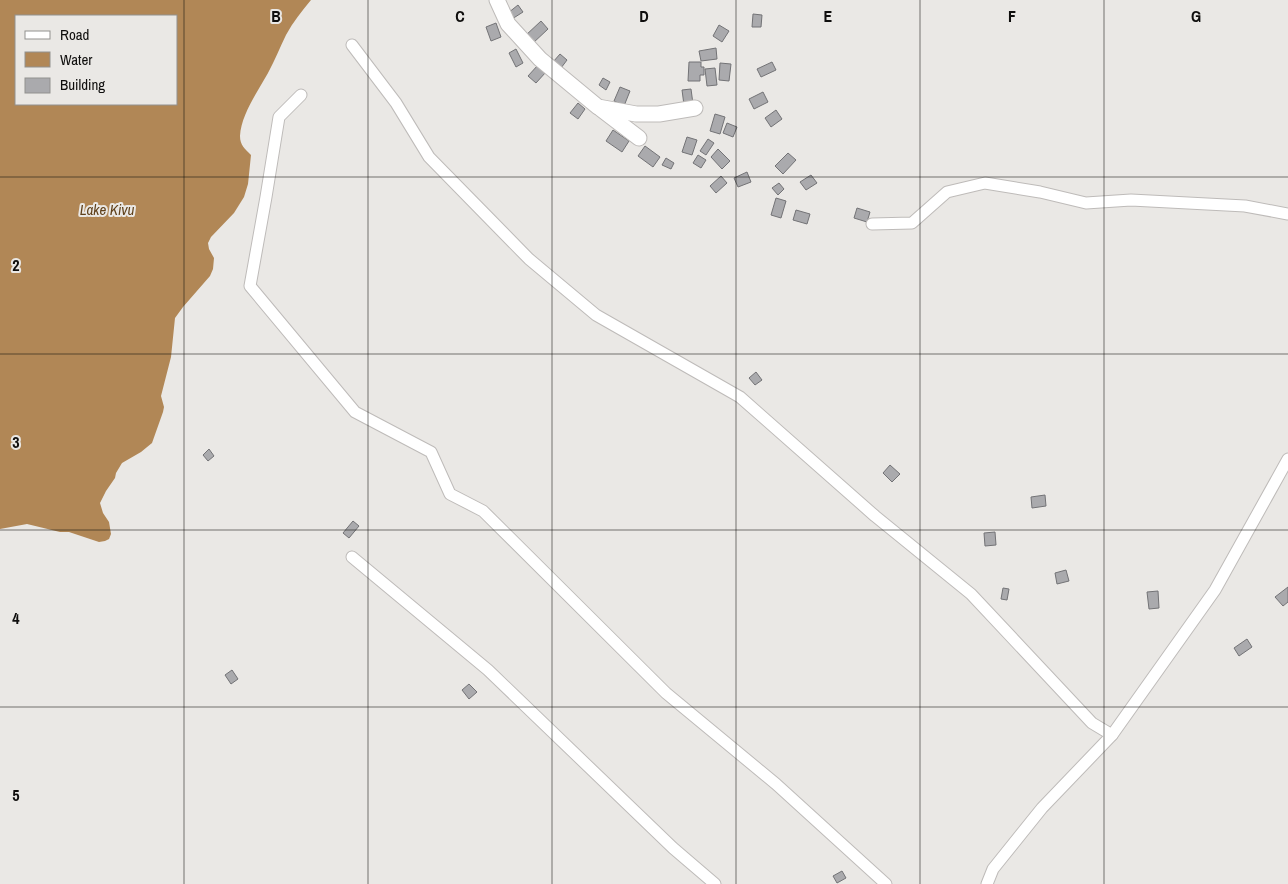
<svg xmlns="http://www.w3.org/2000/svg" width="1288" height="884" font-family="'Archivo Narrow',sans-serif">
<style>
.water{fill:#b18756;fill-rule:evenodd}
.building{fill:#aaaaad;stroke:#737376}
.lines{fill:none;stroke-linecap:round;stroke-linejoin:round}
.minor-casing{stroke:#bebbb9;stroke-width:13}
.tertiary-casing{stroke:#bebbb9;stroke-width:17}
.minor{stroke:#fff;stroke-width:11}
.tertiary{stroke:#fff;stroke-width:15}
.grid{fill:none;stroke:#0f0e0d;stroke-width:1;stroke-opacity:0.55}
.labels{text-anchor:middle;stroke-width:4;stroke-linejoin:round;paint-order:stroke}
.water-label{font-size:15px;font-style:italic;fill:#60411b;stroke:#eae8e5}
.grid-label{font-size:16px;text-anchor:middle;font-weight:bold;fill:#0f0e0d;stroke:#eae8e5;stroke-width:4;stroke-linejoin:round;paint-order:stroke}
</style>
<rect width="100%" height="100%" fill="#eae8e5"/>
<path class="water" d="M0 0H311C302 11 293 22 286 35 280 47 275 60 268 73 258 91 241 115 240 136 240 145 245 149 251 155L248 184 244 197 234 213 211 237 208 243 209 249 214 258 213 269 210 276 183 307 175 318 171 357 161 396 164 407 163 412 152 443 141 452 122 463 116 473 115 478 106 491 100 503 103 513 109 522 111 534 109 539 105 541 99 542 69 532H60L27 524 0 529ZM16 16H176V104H16Z"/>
<g class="building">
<path d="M518 5 523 12 512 19 508 13Z"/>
<path d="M753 14 762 15 761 27H752Z"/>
<path d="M541 21 548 29 532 44 525 36Z"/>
<path d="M496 23 501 37 491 41 486 27Z"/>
<path d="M719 25 729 31 722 42 713 36Z"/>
<path d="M716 48 717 59 701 61 699 51Z"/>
<path d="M516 49 523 63 516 67 509 53Z"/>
<path d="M560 54 567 60 561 68 553 62Z"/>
<path d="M689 62H701V67H704V75H700V81H688Z"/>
<path d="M772 62 776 70 761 77 757 69Z"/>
<path d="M720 63 731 64 729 81 719 80Z"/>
<path d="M538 65 546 72 536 83 528 76Z"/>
<path d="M715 68 717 85 707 86 705 69Z"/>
<path d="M603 78 610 82 606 90 599 85Z"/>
<path d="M620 87 630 91 624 106 614 101Z"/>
<path d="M691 89 693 104 684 105 682 90Z"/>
<path d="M763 92 768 102 754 109 749 99Z"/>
<path d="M578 103 585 109 578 119 570 113Z"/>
<path d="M776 110 782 119 771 127 765 118Z"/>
<path d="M715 114 725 117 720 134 710 131Z"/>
<path d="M727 123 737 127 733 137 723 133Z"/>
<path d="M613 130 629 141 622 152 606 141Z"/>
<path d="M687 137 697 140 692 155 682 152Z"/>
<path d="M708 139 714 143 706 155 700 151Z"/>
<path d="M645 146 660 157 653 167 638 156Z"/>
<path d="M718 149 730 161 722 169 711 157Z"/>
<path d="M788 153 796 160 783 174 775 166Z"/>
<path d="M698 155 706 160 701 168 693 163Z"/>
<path d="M666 158 674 163 671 169 662 165Z"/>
<path d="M747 172 751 182 738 187 734 178Z"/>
<path d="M811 175 817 183 806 190 800 182Z"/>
<path d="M721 176 727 183 716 193 710 186Z"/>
<path d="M779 183 784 189 778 195 772 188Z"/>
<path d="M776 198 786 201 781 218 771 215Z"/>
<path d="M857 208 870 212 867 222 854 218Z"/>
<path d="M796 210 810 214 807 224 793 220Z"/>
<path d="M756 372 762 380 755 385 749 378Z"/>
<path d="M209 449 214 456 208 461 203 455Z"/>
<path d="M890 465 900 474 892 482 883 473Z"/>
<path d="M1045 495 1046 506 1032 508 1031 497Z"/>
<path d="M353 521 359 526 349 538 343 533Z"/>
<path d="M995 532 996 545 985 546 984 533Z"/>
<path d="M1066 570 1069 581 1057 584 1055 573Z"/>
<path d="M1288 587V602L1283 606 1275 597Z"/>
<path d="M1003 588 1009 589 1007 600 1001 599Z"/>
<path d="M1158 591 1159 608 1149 609 1147 592Z"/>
<path d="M1247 639 1252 647 1239 656 1234 648Z"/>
<path d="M232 670 238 679 231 684 225 675Z"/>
<path d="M469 684 477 692 469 699 462 690Z"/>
<path d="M842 871 846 878 837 883 833 876Z"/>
</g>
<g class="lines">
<g class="minor-casing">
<g id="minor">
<path d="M352 45 396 103 429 157 529 259 596 315 740 397 875 516 971 594 1092 723 1112 735"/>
<path d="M301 95 279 117 266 197 250 286 355 412 431 452 450 494 483 511 666 693 776 784 886 884"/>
<path d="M872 224 912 223 947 192 985 183 1040 192 1086 203 1131 200 1245 206 1288 214"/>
<path d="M352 557 488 670 673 848 715 884"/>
<path d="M987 884 993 869 1042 808 1112 735 1215 590 1288 459"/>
</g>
</g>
<g class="tertiary-casing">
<g id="tertiary">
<path d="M497 0 508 24 540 59 598 107 636 114H659L695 108"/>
<path d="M601 109 639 138"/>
</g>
</g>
<use href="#minor" class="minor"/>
<use href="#tertiary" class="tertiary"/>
</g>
<path class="grid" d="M184 0V884M368 0V884M552 0V884M736 0V884M920 0V884M1104 0V884M0 177H1288M0 354H1288M0 530H1288M0 707H1288"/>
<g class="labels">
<g class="water-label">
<text x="107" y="215">Lake Kivu</text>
</g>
</g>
<g class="grid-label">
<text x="276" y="22">B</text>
<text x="460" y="22">C</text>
<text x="644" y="22">D</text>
<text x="828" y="22">E</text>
<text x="1012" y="22">F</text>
<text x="1196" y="22">G</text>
<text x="16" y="271">2</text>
<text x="16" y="448">3</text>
<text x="16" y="624">4</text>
<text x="16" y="801">5</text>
</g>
<rect x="15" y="15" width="162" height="90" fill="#eae8e5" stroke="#92918f"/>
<rect x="25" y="31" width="25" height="8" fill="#ffffff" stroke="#92918f"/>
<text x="60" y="40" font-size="15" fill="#0f0e0d">Road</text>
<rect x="25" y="52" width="25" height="15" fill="#b18756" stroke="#92918f"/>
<text x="60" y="65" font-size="15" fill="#0f0e0d">Water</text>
<rect x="25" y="78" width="25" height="15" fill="#aaaaad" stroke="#92918f"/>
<text x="60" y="90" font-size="15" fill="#0f0e0d">Building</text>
</svg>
